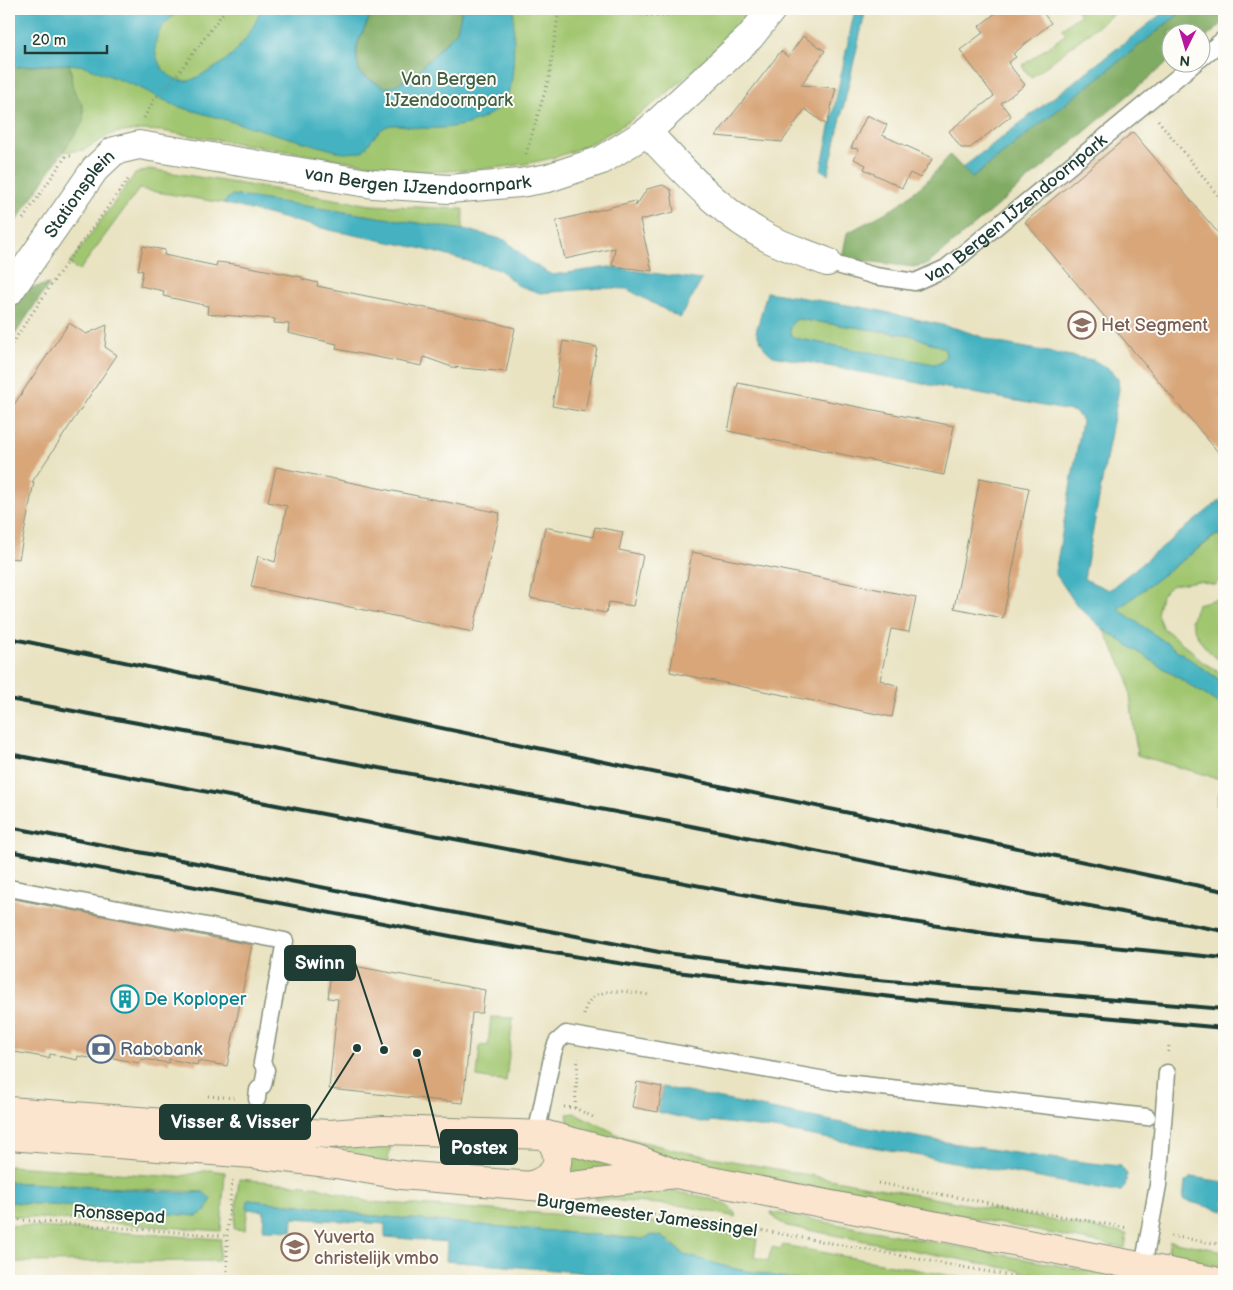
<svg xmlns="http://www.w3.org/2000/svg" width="1233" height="1290" font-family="'Balsamiq Sans',sans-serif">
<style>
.green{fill:#a1c670;stroke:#608252}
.forest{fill:#80ab62;stroke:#50744b}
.water{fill:#44b2c1;stroke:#32787a;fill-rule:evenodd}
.building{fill:#d8a679}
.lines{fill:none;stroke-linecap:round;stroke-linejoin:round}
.lane-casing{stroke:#84907b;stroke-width:19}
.street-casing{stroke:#84907b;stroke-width:30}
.secondary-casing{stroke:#84907b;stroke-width:30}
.path{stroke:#84907b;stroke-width:3;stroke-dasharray:1 4;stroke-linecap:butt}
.lane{stroke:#fff;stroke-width:16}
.street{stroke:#fff;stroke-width:28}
.secondary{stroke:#fbe5cf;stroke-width:28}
.rail{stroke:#1f3d34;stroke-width:4}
.labels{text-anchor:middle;stroke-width:4;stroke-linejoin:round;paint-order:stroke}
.park-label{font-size:18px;fill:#405f43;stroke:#fdfcf7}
.street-label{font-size:18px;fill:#1f3d34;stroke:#fdfcf7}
.education-label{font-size:18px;fill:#785e54;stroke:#fdfcf7;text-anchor:start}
.culture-label{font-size:18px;fill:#0d838f;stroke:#fdfcf7;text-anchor:start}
.service-label{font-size:18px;fill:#4e5e75;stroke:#fdfcf7;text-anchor:start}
.leader{fill:none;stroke:#1f3d34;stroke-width:2}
.callout-dot{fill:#1f3d34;stroke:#fdfcf7;stroke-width:2}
.callout{fill:#1f3d34;stroke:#1f3d34;stroke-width:2}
.callout-label{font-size:19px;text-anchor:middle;font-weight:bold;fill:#fff}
</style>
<rect width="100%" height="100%" fill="#fdfcf7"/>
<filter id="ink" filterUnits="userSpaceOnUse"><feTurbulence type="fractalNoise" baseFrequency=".02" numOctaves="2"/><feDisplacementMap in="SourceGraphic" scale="10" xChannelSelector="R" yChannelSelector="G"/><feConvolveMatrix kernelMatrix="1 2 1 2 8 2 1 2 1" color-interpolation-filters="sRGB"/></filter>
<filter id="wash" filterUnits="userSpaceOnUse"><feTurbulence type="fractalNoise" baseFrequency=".0096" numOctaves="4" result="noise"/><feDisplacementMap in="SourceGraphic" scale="20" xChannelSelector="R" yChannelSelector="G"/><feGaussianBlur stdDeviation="1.12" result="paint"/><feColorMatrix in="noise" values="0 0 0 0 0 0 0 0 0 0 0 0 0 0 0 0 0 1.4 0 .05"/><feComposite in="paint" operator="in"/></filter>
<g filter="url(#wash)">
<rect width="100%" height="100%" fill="#e9e3c2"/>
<g class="green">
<path d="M9 9H750C706 66 628 134 559 156 518 169 457 171 415 172L162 131 142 130 114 133 83 150 63 152 9 143Z"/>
<path d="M1076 9H1112L1110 11 1113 14 1031 78 1022 66 1066 34 1062 28 1080 15Z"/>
<path d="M149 169 371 205 463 209V230L232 195 223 203 139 189 79 271 69 264 135 174Z"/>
<path d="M797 319 910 335 944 348 946 355 941 363 934 364 799 339 792 336C787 330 791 323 797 319Z"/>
<path d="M1217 535 1224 536C1224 554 1228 571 1215 585L1199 581 1172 585 1161 596 1157 614 1162 627 1192 651 1201 661 1224 675V683L1117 609Z"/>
<path d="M1216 599 1224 602V664C1207 651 1198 642 1191 621L1197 604Z"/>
<path d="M1104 630 1224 707V808L1216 805 1223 780 1137 755 1128 678Z"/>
<path d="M491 1017 513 1018 506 1082 477 1077 480 1045 488 1046Z"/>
<path d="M575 1113 623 1137 684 1152 1127 1234 1125 1248 718 1169 570 1132 567 1114Z"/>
<path d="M379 1136 391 1144 387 1166 306 1151 304 1141Z"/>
<path d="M567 1154 636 1164 568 1179Z"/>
<path d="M9 1166 178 1177 209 1170 225 1172 221 1231 9 1216V1202L197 1216 203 1192 9 1182Z"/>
<path d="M239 1179 315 1186 369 1202 629 1219 685 1226 757 1239 754 1257 768 1261 772 1247 781 1249 783 1245 979 1281H801L731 1268 685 1255 670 1241 652 1235 643 1239 364 1215 328 1208 249 1200 245 1230 234 1229Z"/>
<path d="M646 1189C665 1191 733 1195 736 1217L684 1206 595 1199V1194Z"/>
<path d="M771 1212 1143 1281H1073L787 1226 775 1219 776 1217 772 1216Z"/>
<path d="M9 1225 221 1239 219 1261 9 1262Z"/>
<path d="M1170 1241 1224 1251V1267L1167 1256Z"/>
</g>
<g class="forest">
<path d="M371 9H462L457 31 420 69 398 84 385 88 360 73C350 39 366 37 371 9Z"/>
<path d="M1185 9H1224V22L1201 42 1200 32H1170V60L928 264 913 267 842 258 847 233 896 207 927 181 950 155 972 178Z"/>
<path d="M69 64C72 71 71 77 72 84 76 101 86 99 83 122L9 232V70L15 67Z"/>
<path d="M49 284 9 343V310L22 290Z"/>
</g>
<g class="water">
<path d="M9 9H182C173 16 160 25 157 37 150 56 165 82 187 81 191 81 197 77 201 75 230 62 250 39 261 9H371C366 37 349 39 360 74L386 88 398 84 420 69 457 31 462 9H514C513 31 515 55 512 78 507 123 456 130 419 128 407 127 392 121 382 129 374 135 369 145 362 152L343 153 176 106 138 87 84 66 69 64 41 65 15 67 9 70Z"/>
<path d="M855 9H866L828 174 821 170Z"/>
<path d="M1168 9H1185L972 178 962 168Z"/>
<path d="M232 195 471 231 505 240 530 262 552 275 609 267 702 280 680 318 627 289 602 288 540 293 517 285 500 270 419 248 334 231 223 203Z"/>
<path d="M767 292 872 309 959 329 999 343 1093 360 1109 369 1118 379 1119 389 1084 579 1109 590 1224 497V536L1216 535 1118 609 1224 683V707L1104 630 1076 604 1055 573 1082 421 1076 412 773 356 765 349 756 332ZM797 319 910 335 944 348 946 355 941 363 934 364 799 339 792 336C787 330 791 323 797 319Z"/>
<path d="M662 1087C812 1117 968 1151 1120 1166L1127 1174 1125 1187 1121 1191H1110L781 1130 711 1121 708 1123 701 1122 658 1112Z"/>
<path d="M1192 1177 1218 1181 1224 1184V1211L1183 1200 1185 1182Z"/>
<path d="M9 1182 188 1193 203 1192 211 1199 207 1210 197 1216 9 1202Z"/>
<path d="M248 1200 328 1208 364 1215 643 1239 652 1235 661 1236 685 1255 731 1268 801 1281H613V1275L446 1261 447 1242 385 1237V1224L293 1218 292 1231 263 1230 264 1211 247 1209Z"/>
</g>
<g id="blocks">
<g class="building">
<path d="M1001 9H1040L1051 23 1013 54 1016 57 1008 63 1025 85 1001 103 1011 116 970 148H961L949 131 994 96 960 50 984 32 979 26Z"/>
<path d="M803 36 825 51 801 85 836 88 827 125 805 109 782 142 716 136 781 51 788 57Z"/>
<path d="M867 115 887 125 882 135 933 158 920 178 910 173 902 188 864 169 866 165 854 159 859 149 851 148Z"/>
<path d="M1133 132 1224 240V459L1025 222Z"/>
<path d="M663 185 671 190 674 212 640 220 652 271 612 266 615 248 565 259 556 221 635 201 636 206 647 189Z"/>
<path d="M143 246 165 250 164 255 216 266 217 262 234 264 302 277V279L318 283 317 286 475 318 515 328 506 372 452 367 424 357 422 366 336 349 337 344 288 333 289 324 274 323 275 319 207 314 208 306 163 296 164 291 140 286 143 271 138 270Z"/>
<path d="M69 323 86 334 107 325 105 347 117 355 32 482H34L19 559 9 558V412Z"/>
<path d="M563 341 597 347 585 412 552 406Z"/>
<path d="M738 383 954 426 944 475 728 431Z"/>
<path d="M276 467 500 513 473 632 251 587 258 556 275 562 287 506 268 502Z"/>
<path d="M980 478 1029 488 1003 618 954 608Z"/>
<path d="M545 527 593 537 595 527 623 532 619 550 643 555 633 606 609 602 606 613 530 598Z"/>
<path d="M692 552 916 597 909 632 891 629 880 680 898 686 892 717 670 672Z"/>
<path d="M9 898 252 945 227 1066 198 1061 197 1065 169 1059V1063L141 1059 139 1063 108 1057 107 1061 78 1056 77 1060 50 1054 49 1058 9 1051Z"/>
<path d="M332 962 485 990 482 1013H472L463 1103 329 1089 338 999 328 998Z"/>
<path d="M637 1082 662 1087 658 1112 632 1107Z"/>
</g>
</g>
</g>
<g filter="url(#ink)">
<use href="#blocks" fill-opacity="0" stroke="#84907b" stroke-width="1"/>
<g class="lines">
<g class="lane-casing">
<g id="lane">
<path d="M1200 59 1224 39"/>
<path id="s1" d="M827 262 875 276 915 282 946 268 1196 62"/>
<path d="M9 888 285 941 262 1063 266 1070 263 1085 258 1090 257 1099"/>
<path d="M536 1135 553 1053 557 1042 566 1034 837 1082 1147 1117"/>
<path d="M1143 1267 1158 1185 1167 1073"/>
</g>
</g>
<g class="street-casing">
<g id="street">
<path d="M647 132C684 171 721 214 770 239 788 248 808 254 827 262"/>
<path id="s2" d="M9 292 95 169 114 151 139 145 373 184 449 189 520 183 548 178 602 160 647 132 750 37 772 9"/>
</g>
</g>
<g class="secondary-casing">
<g id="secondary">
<path d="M9 1111 255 1130 330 1134 384 1130 547 1135 637 1159 676 1174 1214 1281"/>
<path d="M9 1136 253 1154 336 1164 401 1175 555 1188 675 1174"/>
<path d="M530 1186C558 1176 566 1160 547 1135"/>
</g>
</g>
<g class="path">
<path d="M607 9C636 16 670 19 700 9"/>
<path d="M144 118 154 100 177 75 226 9"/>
<path d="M1158 120 1224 203"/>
<path d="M526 154 549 78 559 9"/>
<path d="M23 219 66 156H71"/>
<path d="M9 348 57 276 130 177"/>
<path d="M584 1015C588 982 628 992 650 995"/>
<path d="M1168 1052 1169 1045"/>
<path d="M208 1096 237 1098"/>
<path d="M564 1107 575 1108 593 1117"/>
<path d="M575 1108 578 1058"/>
<path d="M878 1183 1128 1228"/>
<path d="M619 1210 716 1222 1039 1281"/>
<path d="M9 1219 227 1236"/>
<path d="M1171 1236 1224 1245"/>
<path d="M227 1281V1236L232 1180"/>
</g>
<use href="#lane" class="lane"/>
<use href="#street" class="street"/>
<use href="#secondary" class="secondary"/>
<g class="rail">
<path d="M9 638 1224 891"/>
<path d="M9 699 691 826 1079 904 1224 931"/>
<path d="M9 754 784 902 1009 937 1224 958"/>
<path d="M9 827 659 952 854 978 1224 1009"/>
<path d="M9 851 476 941 676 972 918 1000 1224 1028"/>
</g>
</g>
</g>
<defs>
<g id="school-ring" transform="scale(1.4375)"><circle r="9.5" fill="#fdfcf7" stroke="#8d6e63" stroke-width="1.5"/><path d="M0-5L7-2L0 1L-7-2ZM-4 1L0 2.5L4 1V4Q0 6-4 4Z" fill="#8d6e63"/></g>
<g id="building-ring" transform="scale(1.4375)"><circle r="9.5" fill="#fdfcf7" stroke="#0f9aa8" stroke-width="1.5"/><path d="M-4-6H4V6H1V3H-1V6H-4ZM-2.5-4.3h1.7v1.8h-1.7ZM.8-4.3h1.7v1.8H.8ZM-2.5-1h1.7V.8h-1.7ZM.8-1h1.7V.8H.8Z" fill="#0f9aa8"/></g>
<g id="bank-ring" transform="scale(1.4375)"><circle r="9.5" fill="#fdfcf7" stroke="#5c6f8a" stroke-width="1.5"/><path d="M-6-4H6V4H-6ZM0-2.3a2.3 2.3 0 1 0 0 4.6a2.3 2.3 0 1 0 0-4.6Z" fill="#5c6f8a"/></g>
</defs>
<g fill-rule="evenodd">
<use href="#school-ring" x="1082" y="325"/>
<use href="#building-ring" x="125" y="999"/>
<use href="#bank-ring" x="101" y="1049"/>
<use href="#school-ring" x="295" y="1247"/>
</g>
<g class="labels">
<g class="park-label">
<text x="449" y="85">Van Bergen<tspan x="449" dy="21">IJzendoornpark</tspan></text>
</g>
<g class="street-label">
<text dy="6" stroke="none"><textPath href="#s2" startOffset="484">van Bergen IJzendoornpark</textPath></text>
<text dy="6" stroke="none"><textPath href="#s2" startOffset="121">Stationsplein</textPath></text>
<text dy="6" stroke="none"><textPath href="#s1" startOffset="216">van Bergen IJzendoornpark</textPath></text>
<text transform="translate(119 1214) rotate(4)" y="6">Ronssepad</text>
<text transform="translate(647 1215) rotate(8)" y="6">Burgemeester Jamessingel</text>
</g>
<g class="education-label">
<text x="1101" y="331">Het Segment</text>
<text x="314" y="1243">Yuverta<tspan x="314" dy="21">christelijk vmbo</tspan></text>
</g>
<g class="culture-label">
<text x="144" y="1005">De Koploper</text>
</g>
<g class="service-label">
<text x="120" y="1055">Rabobank</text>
</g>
</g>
<path class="leader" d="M384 1050L355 963M357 1048L310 1122M417 1053L441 1147"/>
<g class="callout-dot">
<circle cx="384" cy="1050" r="5"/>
<circle cx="357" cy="1048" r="5"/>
<circle cx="417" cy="1053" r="5"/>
</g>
<g class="callout">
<rect x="285" y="946" width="70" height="34" rx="5"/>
<rect x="160" y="1105" width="150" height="34" rx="5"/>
<rect x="441" y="1130" width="76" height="34" rx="5"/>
</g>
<g class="callout-label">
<text x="320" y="969">Swinn</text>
<text x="235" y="1128">Visser &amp; Visser</text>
<text x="479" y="1154">Postex</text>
</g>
<rect width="1233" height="1290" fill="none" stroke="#fdfcf7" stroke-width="30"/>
<g transform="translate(1186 48) rotate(185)"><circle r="24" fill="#fdfcf7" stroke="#a4b0a9"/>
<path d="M0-4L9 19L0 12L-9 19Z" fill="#b5179e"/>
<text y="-8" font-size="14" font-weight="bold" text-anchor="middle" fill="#1f3d34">N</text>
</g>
<path d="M25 45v8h82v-8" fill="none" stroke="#1f3d34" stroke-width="2.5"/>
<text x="32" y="45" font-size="15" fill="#1f3d34" stroke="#fdfcf7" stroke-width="4" paint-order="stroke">20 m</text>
</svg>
